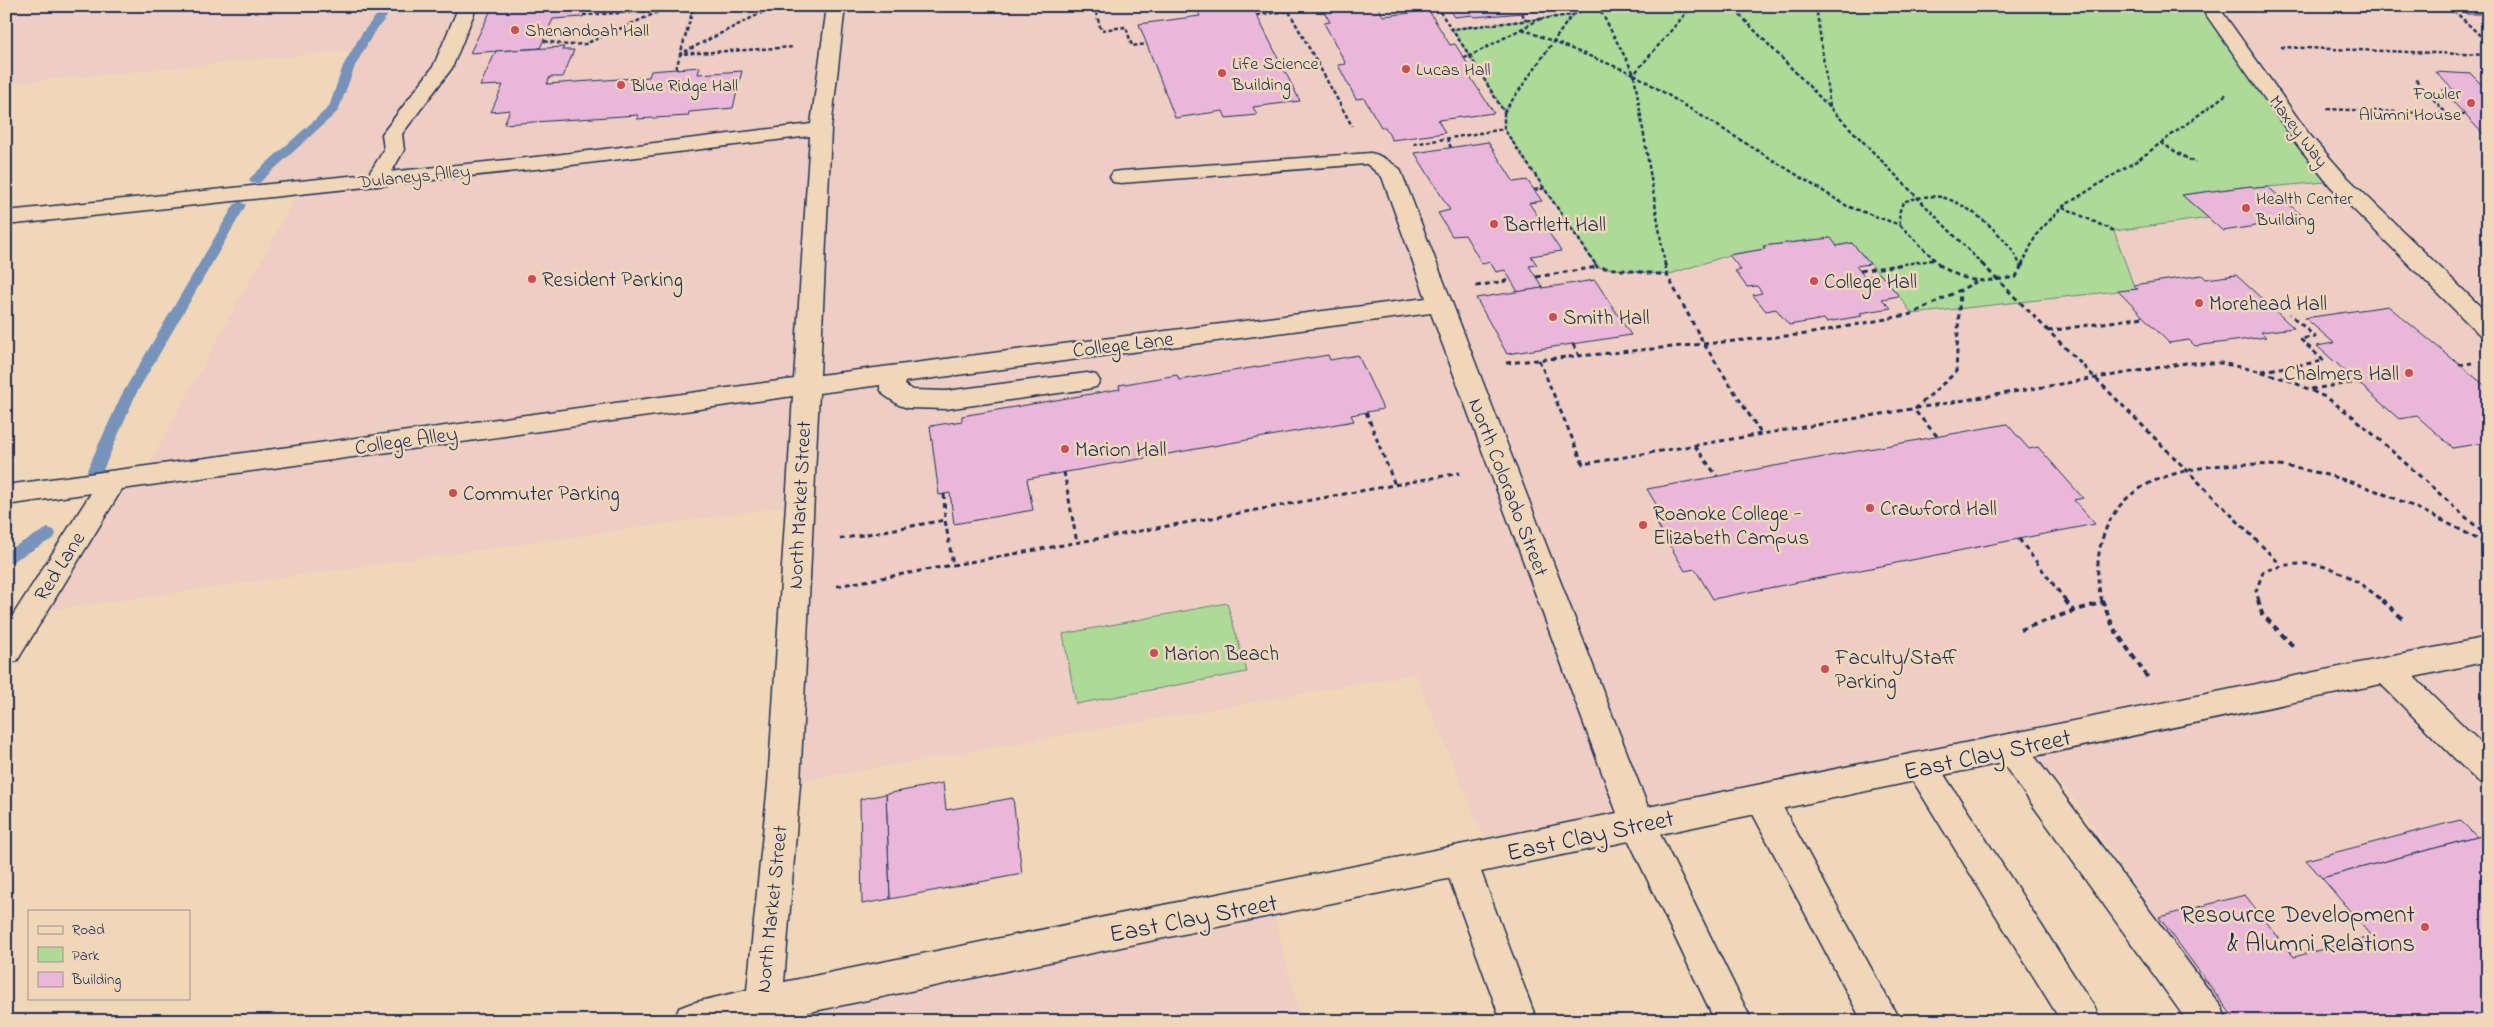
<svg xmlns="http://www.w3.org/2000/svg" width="2494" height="1027" font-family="'Indie Flower',sans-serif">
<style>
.built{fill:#eecec2}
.green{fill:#aeda98;stroke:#64847b}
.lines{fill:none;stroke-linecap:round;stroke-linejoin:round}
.stream{fill:#7493bb;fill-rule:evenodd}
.building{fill:#e9b8d9;stroke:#1b2f5e}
.lane-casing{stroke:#1b2f5e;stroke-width:3}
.street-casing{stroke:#1b2f5e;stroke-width:3}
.path-far2{stroke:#1b2f5e;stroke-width:2.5;stroke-dasharray:4 2.5;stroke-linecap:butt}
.path-far1{stroke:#1b2f5e;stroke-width:3;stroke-dasharray:5 4;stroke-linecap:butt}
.path{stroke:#1b2f5e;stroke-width:4;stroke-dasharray:6 4.5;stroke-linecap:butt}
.lane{fill:#f0d7b8;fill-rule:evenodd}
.street{fill:#f0d7b8;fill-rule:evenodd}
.poi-dot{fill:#d1495b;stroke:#f0d7b8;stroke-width:2}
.labels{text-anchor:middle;stroke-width:5;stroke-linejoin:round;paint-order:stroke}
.far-poi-label{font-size:18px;fill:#1b2f5e;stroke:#f0d7b8;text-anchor:start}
.far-street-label{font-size:18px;fill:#1b2f5e;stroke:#f0d7b8}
.poi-label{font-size:21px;fill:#1b2f5e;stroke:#f0d7b8;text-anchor:start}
.street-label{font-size:21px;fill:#1b2f5e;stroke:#f0d7b8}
.near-street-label{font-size:25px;fill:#1b2f5e;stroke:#f0d7b8}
.near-poi-label{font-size:25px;fill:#1b2f5e;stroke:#f0d7b8;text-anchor:end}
</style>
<rect width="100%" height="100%" fill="#f0d7b8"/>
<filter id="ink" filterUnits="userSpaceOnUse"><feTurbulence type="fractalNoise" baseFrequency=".02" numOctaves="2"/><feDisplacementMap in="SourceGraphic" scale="10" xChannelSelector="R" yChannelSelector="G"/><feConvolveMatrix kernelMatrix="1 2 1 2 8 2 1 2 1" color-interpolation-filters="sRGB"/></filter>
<g filter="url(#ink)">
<g class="built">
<path d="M6 6H2488V1021H2230L2070 794 2021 745 1491 854 1415 674 784 784 799 505 31 613 113 481 142 477 298 193H242L334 108 349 66 357 50 6 84Z"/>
<path d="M1271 901 1301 1021H762Z"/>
</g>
<g class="green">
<path d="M1594 6H2209L2338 181 2255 188 2251 186 2182 195 2208 218 2114 231 2133 284 2138 289 2118 291 1912 314 1899 296 1852 243 1837 246 1830 238 1763 246 1765 249 1729 255 1667 275 1597 267 1504 129V111L1452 29 1572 15Z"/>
<path d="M1227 603 1247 672 1076 704 1063 634Z"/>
</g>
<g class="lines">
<g class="stream">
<path d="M384 6H395L373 34 355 66 338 111 259 183H251L249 180 251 177 329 107 343 66 362 33Z"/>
<path d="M240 201 246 205 136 394 103 470 101 474H89L87 470 122 394 234 205Z"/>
<path d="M48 528 54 530 56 534 54 538 6 565V551Z"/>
</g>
</g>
<g class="building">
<path d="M493 6H587L583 17 553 19 540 48 470 53Z"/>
<path d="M1211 6H1236L1239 11 1254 10 1300 101 1253 107 1257 115 1226 118 1223 111 1175 118 1139 24 1200 16 1196 8Z"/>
<path d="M1321 6H1377L1383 16 1429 11 1450 45 1455 44 1474 74 1469 75 1494 113 1438 120 1445 133 1392 140 1385 127H1381L1364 98 1356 99 1338 65 1346 64 1324 23 1330 22Z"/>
<path d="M1446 6H1560L1522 13 1475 17 1473 15 1454 17Z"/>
<path d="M2458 6H2488V18L2484 14H2466Z"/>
<path d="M564 47 562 50H574L563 77H550L547 84 649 77 651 71 700 67 698 74 742 71 733 108 689 112 688 116 637 119 638 115 504 124 510 110 491 112 503 85 480 86 496 51Z"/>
<path d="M2436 72 2471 74 2488 91V134H2483L2442 90H2453Z"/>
<path d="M1488 142 1514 182 1527 180 1542 201 1529 203 1561 251 1531 256 1537 265 1529 266 1543 288 1518 292 1505 270 1496 272 1490 262 1482 264 1465 235 1452 236 1438 213 1450 210 1415 153Z"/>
<path d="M2251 186 2255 188 2268 187 2303 216 2290 217 2294 220 2223 231 2182 195Z"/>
<path d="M1831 238 1837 246 1852 243 1870 264 1856 266 1860 271 1865 277 1880 274 1899 296 1882 299 1891 308 1860 313 1862 316 1826 322 1824 319 1789 325 1776 309 1766 311 1753 295 1762 293 1757 286 1747 287 1735 271 1741 270 1729 255 1765 249 1763 246Z"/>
<path d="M2202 275 2206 279 2236 275 2294 328 2261 332 2266 337 2195 346 2189 340 2169 343 2118 291 2138 289 2133 285Z"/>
<path d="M1595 280 1631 335 1507 354 1476 298Z"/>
<path d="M2388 306 2488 388V442L2453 448 2417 416 2399 419 2317 346 2334 343 2305 318Z"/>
<path d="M1328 355 1330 360 1358 355 1383 409 1351 415 1354 421 1027 479 1033 510 954 524 950 493 939 495 930 426 962 421V416L1120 389 1119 385 1177 375 1179 380Z"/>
<path d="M2007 424 2029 449 2038 447 2083 498 2074 500 2095 524 1713 599 1695 569 1685 571 1653 517 1663 516 1647 489Z"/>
<path d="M943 783 946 810 1013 798 1022 874 890 899 886 794Z"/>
<path d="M886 794 890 899 862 904 860 799Z"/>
<path d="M2460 820 2477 837 2322 878 2306 860Z"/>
<path d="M2481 836 2488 843V1021H2236L2159 917 2245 895 2294 957 2371 936 2322 878Z"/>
</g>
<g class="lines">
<g class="lane-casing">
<g id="lane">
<path d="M459 6H477L452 68 402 134 404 150 384 185 376 186 368 185 365 180 384 150 382 134 433 67Z"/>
<path d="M1371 153 1378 155 1381 159 1378 163 1121 183 1113 182 1110 177 1113 172 1121 171Z"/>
<path d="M892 366 901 368 904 374 905 385 913 390 946 391 1087 373 1096 375 1100 381 1096 387 1087 389 946 409 908 408 899 405 884 395 880 389V374L883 368Z"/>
<path d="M2010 734 2021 738 2222 1008 2227 1021H2187L1999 758 1994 748 1999 738Z"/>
<path d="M1921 752 1932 756 2095 1008 2100 1021H2061L1910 776 1905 766 1910 756Z"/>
<path d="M1761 785 1773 789 1900 1021H1862L1745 799 1749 789Z"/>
<path d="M1460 845 1472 850 1477 861 1537 1021H1501L1443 861 1448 850Z"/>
</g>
</g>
<g class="street-casing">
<g id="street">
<path d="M827 6H845L831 129 820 375 1426 298 1382 177 1361 159 1364 155C1378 151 1388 161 1400 169L1648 807 2488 637V661L2414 677 2488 750V785L2477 781 2381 684 1660 834 1752 1021H1715L1629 841 781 1018 780 1021H674L679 1008 692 1003 747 990 768 784 793 396 122 489 17 661 6 664V626L91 493 6 505V485L794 379 810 136 555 167 6 225V211L555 155 811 124ZM1431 313 1617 813 784 982 800 784 819 393Z"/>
<path d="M2200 6H2218L2309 134 2346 176 2488 314V336L2479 334 2330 186 2295 142Z"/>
</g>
</g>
<g class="path-far2">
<path d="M775 6 680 54 794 47"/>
<path d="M1094 6 1101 30 1126 27 1132 46 1147 44"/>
<path d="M1262 6 1266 13"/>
<path d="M1286 6 1352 126"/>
<path d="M1436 6 1470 56 1540 19 1452 29"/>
<path d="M1598 6 1634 74 1665 265"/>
<path d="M1731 6 1983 265"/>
<path d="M1816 6 1830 107"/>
<path d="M2155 6 2174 12"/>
<path d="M2449 6 2488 43"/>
<path d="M1522 13 1526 21"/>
<path d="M583 15 656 11"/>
<path d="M1257 15 1288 11"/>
<path d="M1540 19 1572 15 1594 6"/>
<path d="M1522 29 1634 74 1692 6"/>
<path d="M544 41 568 45 585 44 672 6"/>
<path d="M2281 47 2488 55"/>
<path d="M1464 58 1470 56 1504 112 1572 15"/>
<path d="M676 69 694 6"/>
<path d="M1634 74 1847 206 1900 225"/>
<path d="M2327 109 2447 114 2415 79"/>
<path d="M1504 112V129L1596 265"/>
<path d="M2447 114 2466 115"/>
<path d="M1447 138 1451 148"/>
<path d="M2161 143 2195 163"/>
<path d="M1414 144 1504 129"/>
<path d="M1534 190 1546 188"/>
<path d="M2285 201 2304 200"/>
<path d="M2063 207 2114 231"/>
<path d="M1900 225 1940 265"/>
<path d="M1900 225 1899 213 1903 202C1915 198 1927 195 1941 197 1969 203 2010 239 2020 265"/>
<path d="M1897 265 1933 260"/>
<path d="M2022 265 2036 235 2062 207 2138 160 2228 93"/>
</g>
<g class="path-far1">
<path d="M1595 264 1597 267 1667 275"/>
<path d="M1665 264 1667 275 1704 344 1762 435"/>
<path d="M1938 264C1970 285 1980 282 2016 277L2021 267 2020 264"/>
<path d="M1982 264 2280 564"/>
<path d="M2022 266 2023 264"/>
<path d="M1860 271 1905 264"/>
<path d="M1536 277 1597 267"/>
<path d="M1476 286 1511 280"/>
<path d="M2048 331 2144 317"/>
<path d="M1573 344 1579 356"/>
<path d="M1539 360 1583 464 2186 363H2221L2259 371 2291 381 2327 398 2355 418 2488 537"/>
<path d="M1506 363 1807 334 1912 314 1976 282"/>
<path d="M2459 365 2472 363"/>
<path d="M2262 371 2324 361 2300 339 2315 337 2290 314"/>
<path d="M2311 389 2358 382"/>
<path d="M1366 412 1395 485"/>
<path d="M1937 436 1914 410 1956 372 1960 290"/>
<path d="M1695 446 1717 476"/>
<path d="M1064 472 1077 543"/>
<path d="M944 494 945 520 953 565"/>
<path d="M840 539 945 520"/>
<path d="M2019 539 2066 601"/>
<path d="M837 586 1460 473"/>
<path d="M2102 601C2093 570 2098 534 2118 508 2136 485 2163 476 2190 470 2295 447 2399 495 2488 545"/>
<path d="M2259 601 2256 591 2263 572C2312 553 2344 569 2383 601"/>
</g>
<g class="path">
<path d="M2065 600 2073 611 2101 603"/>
<path d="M2102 600 2114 629 2148 678"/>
<path d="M2258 600 2262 614 2293 646"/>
<path d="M2382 600 2402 618"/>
<path d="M2020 630 2073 611"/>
</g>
<use href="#lane" class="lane"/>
<use href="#street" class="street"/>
</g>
</g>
<g class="poi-dot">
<circle cx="515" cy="30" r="5"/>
<circle cx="1406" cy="69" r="5"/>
<circle cx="1222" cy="73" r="5"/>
<circle cx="621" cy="85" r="5"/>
<circle cx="2471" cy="103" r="5"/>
<circle cx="2246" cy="208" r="5"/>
<circle cx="1494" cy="224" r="5"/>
<circle cx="532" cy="279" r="5"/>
<circle cx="1814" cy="281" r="5"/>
<circle cx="2199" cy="303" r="5"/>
<circle cx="1553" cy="317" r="5"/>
<circle cx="2409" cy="373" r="5"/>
<circle cx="1065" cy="449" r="5"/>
<circle cx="453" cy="493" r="5"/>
<circle cx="1870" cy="508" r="5"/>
<circle cx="1643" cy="525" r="5"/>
<circle cx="1154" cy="653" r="5"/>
<circle cx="1825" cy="669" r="5"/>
<circle cx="2425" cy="927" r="5"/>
</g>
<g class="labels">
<g class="far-poi-label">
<text x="525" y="36">Shenandoah Hall</text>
<text x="1232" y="69">Life Science<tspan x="1232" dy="21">Building</tspan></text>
<text x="1416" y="75">Lucas Hall</text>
<text x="631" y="91">Blue Ridge Hall</text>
<text x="2461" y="99" text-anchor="end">Fowler<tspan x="2461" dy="21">Alumni House</tspan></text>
<text x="2256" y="204">Health Center<tspan x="2256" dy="21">Building</tspan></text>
</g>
<g class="far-street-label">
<text transform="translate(2299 131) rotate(53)" y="6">Maxey Way</text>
<text transform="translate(414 176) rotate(-6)" y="6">Dulaneys Alley</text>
</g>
<g class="poi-label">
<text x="1504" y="231">Bartlett Hall</text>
<text x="542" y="286">Resident Parking</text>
<text x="1824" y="288">College Hall</text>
<text x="2209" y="310">Morehead Hall</text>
<text x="1563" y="324">Smith Hall</text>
<text x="2399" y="380" text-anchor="end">Chalmers Hall</text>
<text x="1075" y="456">Marion Hall</text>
<text x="463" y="500">Commuter Parking</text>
<text x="1880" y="515">Crawford Hall</text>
<text x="1653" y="520">Roanoke College -<tspan x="1653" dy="24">Elizabeth Campus</tspan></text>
<text x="1164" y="660">Marion Beach</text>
<text x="1835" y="664">Faculty/Staff<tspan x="1835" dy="24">Parking</tspan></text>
</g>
<g class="street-label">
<text transform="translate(1123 344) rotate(-7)" y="7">College Lane</text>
<text transform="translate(406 440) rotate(-8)" y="7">College Alley</text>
<text transform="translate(1509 487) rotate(69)" y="7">North Colorado Street</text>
<text transform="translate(799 505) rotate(-87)" y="7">North Market Street</text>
<text transform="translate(59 566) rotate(-58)" y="7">Red Lane</text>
<text transform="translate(771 909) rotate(-84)" y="7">North Market Street</text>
</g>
<g class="near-street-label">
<text transform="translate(1987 753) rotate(-12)" y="9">East Clay Street</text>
<text transform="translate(1590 834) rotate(-12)" y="9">East Clay Street</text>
<text transform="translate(1193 917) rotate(-11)" y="9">East Clay Street</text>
</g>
<g class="near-poi-label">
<text x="2415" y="922">Resource Development<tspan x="2415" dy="29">&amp; Alumni Relations</tspan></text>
</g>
</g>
<rect width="2494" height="1027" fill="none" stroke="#f0d7b8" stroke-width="25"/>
<rect x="12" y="12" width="2469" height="1002" fill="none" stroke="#1b2f5e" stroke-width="2" filter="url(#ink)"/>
<rect x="28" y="910" width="162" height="90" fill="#f0d7b8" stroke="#9b9494"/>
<rect x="38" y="926" width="25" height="8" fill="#f0d7b8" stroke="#9b9494"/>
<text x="72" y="934" font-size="15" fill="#1b2f5e">Road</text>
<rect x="38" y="947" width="25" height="15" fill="#aeda98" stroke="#9b9494"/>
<text x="72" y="960" font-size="15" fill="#1b2f5e">Park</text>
<rect x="38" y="972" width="25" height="15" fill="#e9b8d9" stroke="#9b9494"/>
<text x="72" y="984" font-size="15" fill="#1b2f5e">Building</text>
</svg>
